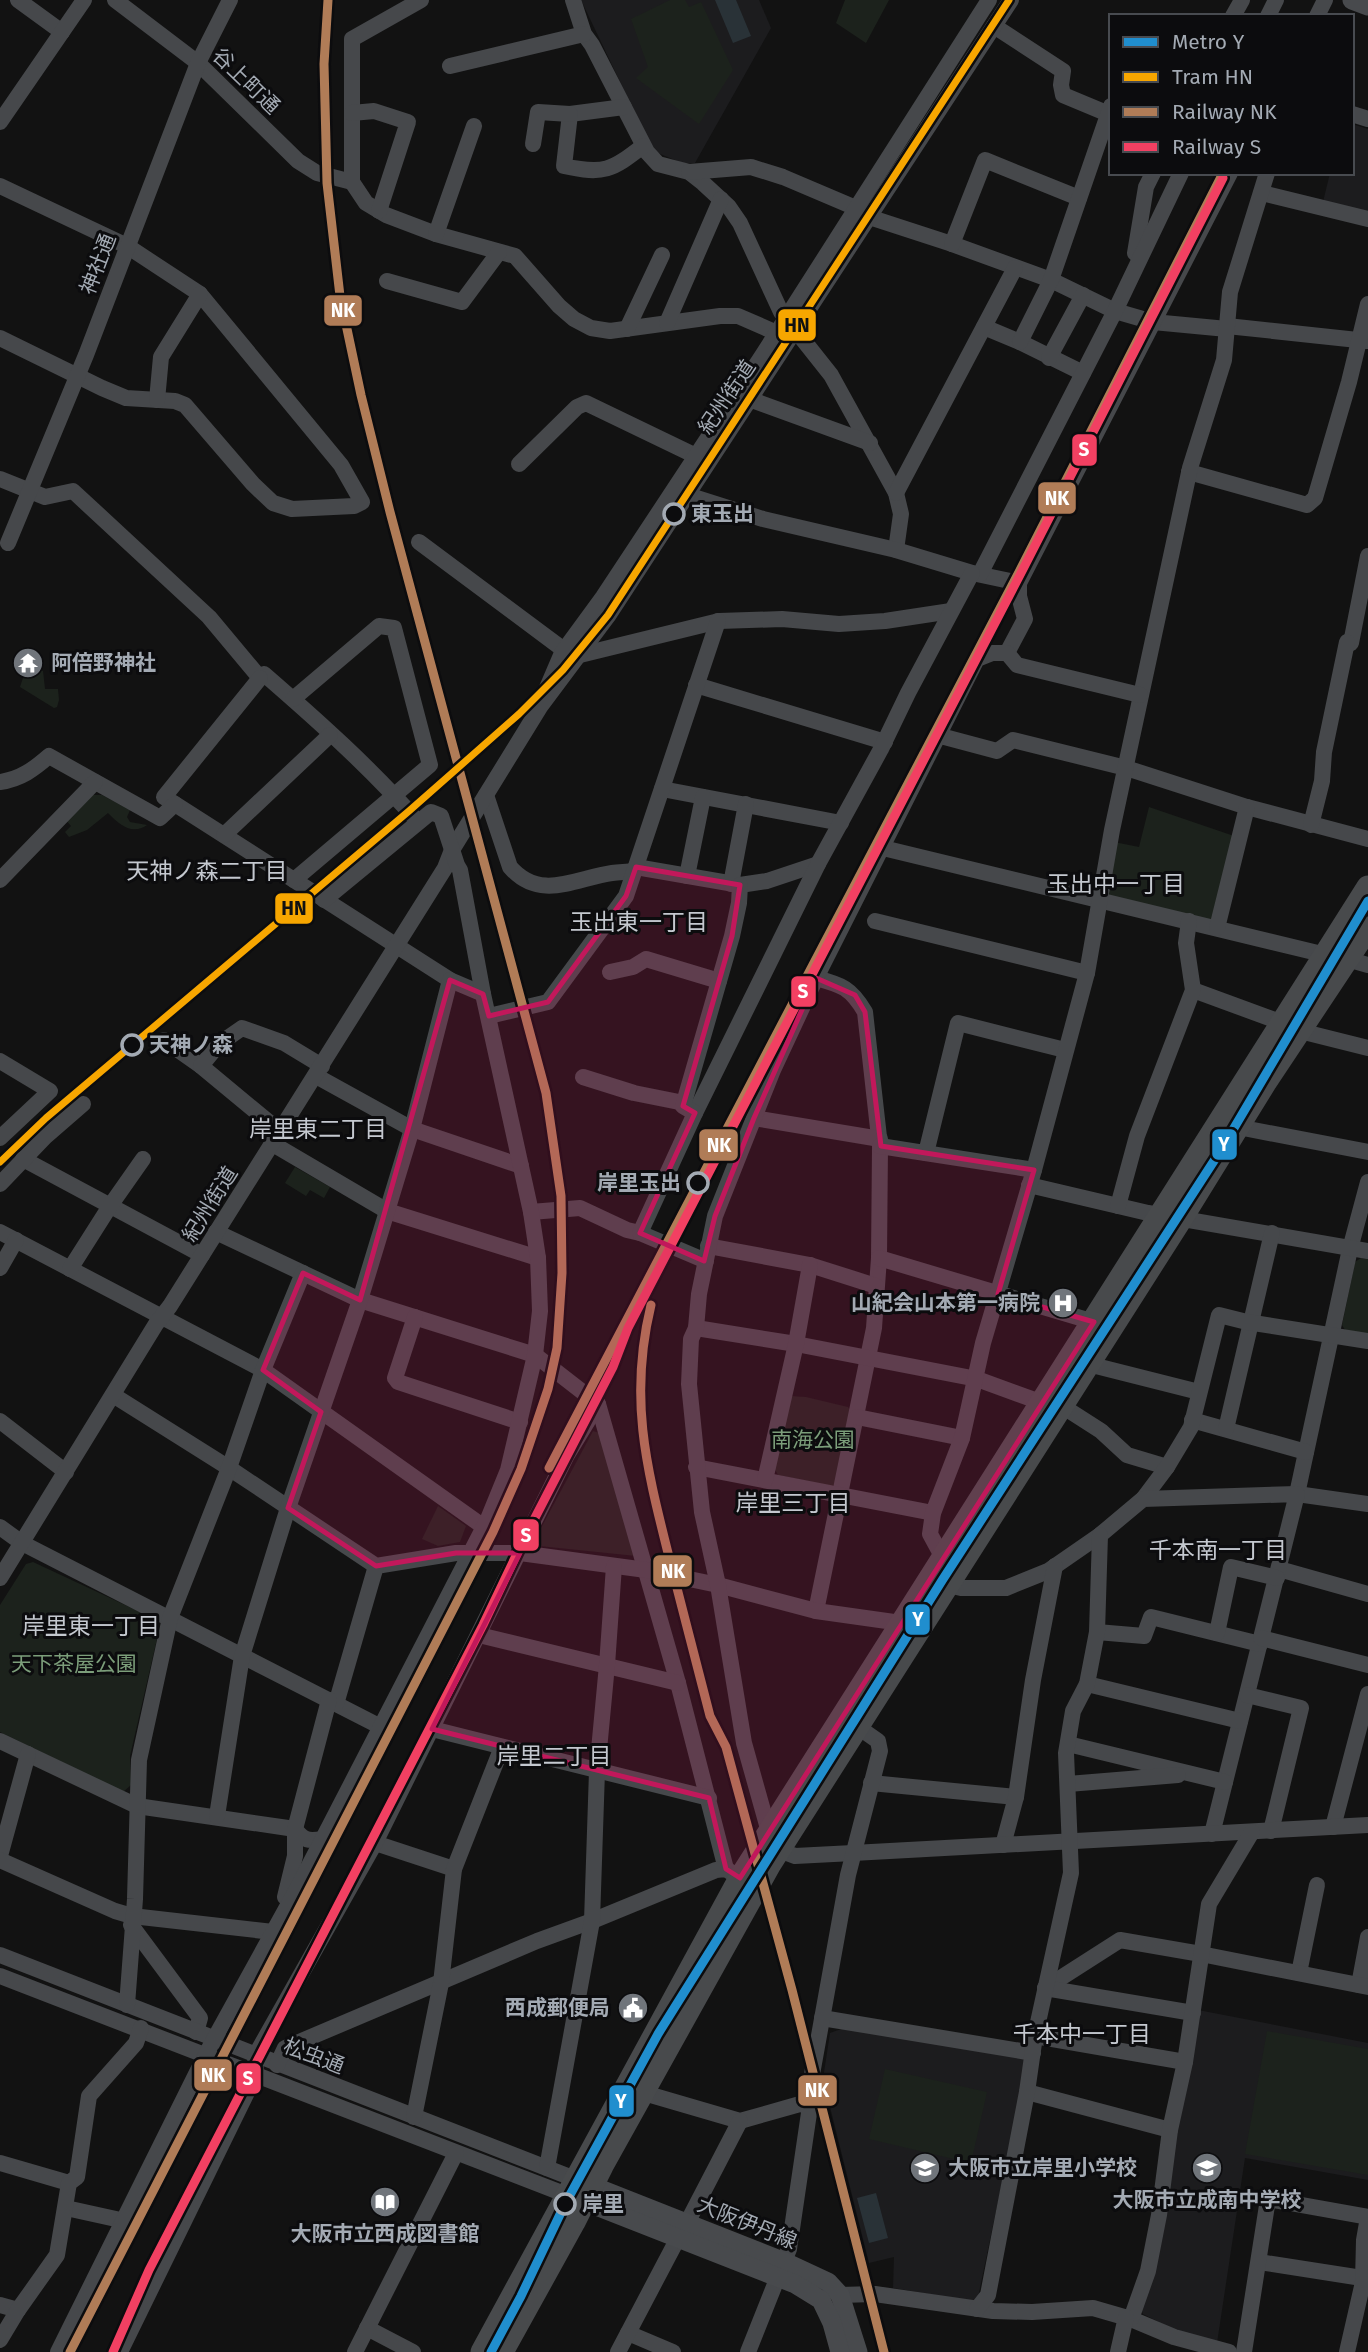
<svg xmlns="http://www.w3.org/2000/svg" width="1368" height="2352" font-family="'Fira Sans','Noto Sans JP',sans-serif">
<style>
.built{fill:#1c1c1e}
.green{fill:#1c221c}
.water{fill:#293237}
.lines{fill:none;stroke-linecap:round;stroke-linejoin:round}
.minor{stroke:#46484b;stroke-width:16}
.major{stroke:#484a4d;stroke-width:19}
.highway{stroke:#484a4c;stroke-width:23}
.rail-casing{stroke:#47484b;stroke-width:6}
.rail{stroke:#0c0c0e;stroke-width:3.5;stroke-dasharray:10;stroke-linecap:butt}
.rail-1-casing{stroke:#0c0c0e;stroke-width:14}
.rail-2-casing{stroke:#0c0c0e;stroke-width:14}
.rail-1{stroke:#b07c57;stroke-width:9}
.rail-2{stroke:#f24062;stroke-width:9}
.tram-1-casing{stroke:#0c0c0e;stroke-width:12}
.tram-1{stroke:#f7a600;stroke-width:7}
.metro-1-casing{stroke:#0c0c0e;stroke-width:14}
.metro-1{stroke:#208ece;stroke-width:9}
.marked{fill:#c2185b;fill-opacity:0.2;stroke:#c2185b;stroke-width:5;stroke-linejoin:round}
.stop-dot{fill:#0c0c0e;stroke:#a3aab3;stroke-width:3.5}
.labels{text-anchor:middle;stroke-width:6;stroke-linejoin:round;paint-order:stroke}
.street-label{font-size:21px;fill:#a3aab3;stroke:#0c0c0e}
.stop-label{font-size:21px;font-weight:bold;fill:#a3aab3;stroke:#0c0c0e;text-anchor:start}
.poi-label{font-size:21px;font-weight:bold;fill:#a3aab3;stroke:#0c0c0e;text-anchor:start}
.park-label{font-size:21px;fill:#7c9e7a;stroke:#0c0c0e}
.neighbourhood-label{font-size:23px;fill:#c4c8cf;stroke:#0c0c0e}
.line-badge{stroke:#0c0c0e;stroke-width:2.5}
.badge-label{font-size:19px;text-anchor:middle;font-weight:bold;fill:#fff}
.pale-badge-label{font-size:19px;text-anchor:middle;font-weight:bold;fill:#111}
</style>
<rect width="100%" height="100%" fill="#121212"/>
<g class="built">
<path d="M581 0H759L771 28 695 163H682L653 151Z"/>
<path d="M1352 124 1368 129V213L1323 202 1330 173H1352Z"/>
<path d="M1198 2010 1368 2043V2180L1245 2158 1217 2343 1178 2332 1143 2314 1140 2307Z"/>
<path d="M844 2028 1022 2058 1027 2063 977 2302 893 2288 894 2257 869 2263 823 2079 830 2033Z"/>
</g>
<g class="green">
<path d="M670 0H685L689 7 701 2 733 70 699 124 636 78 648 67 631 19Z"/>
<path d="M845 0H889L866 43 836 23Z"/>
<path d="M27 666 43 671 45 689H58L59 700 57 707 54 708 20 687Z"/>
<path d="M89 795H102L130 810 127 817 130 822 147 825C132 836 119 824 108 813L87 830 69 837 65 832 71 826 65 819Z"/>
<path d="M1149 807 1234 836 1213 924 1107 899 1114 842 1139 847Z"/>
<path d="M295 1167 330 1187 324 1198 310 1190 306 1196 285 1183Z"/>
<path d="M1361 1258 1368 1259V1335L1347 1333 1342 1325 1355 1262Z"/>
<path d="M790 1396 806 1397 848 1407 851 1412 836 1483 832 1486 778 1475 774 1468Z"/>
<path d="M593 1431 600 1433 636 1556 539 1546 534 1541Z"/>
<path d="M438 1506 466 1526 460 1542 438 1546 422 1539Z"/>
<path d="M33 1562 153 1618 159 1630 130 1756 131 1785 123 1792 0 1732V1605L26 1564Z"/>
<path d="M1267 2031 1368 2049V2175L1245 2154Z"/>
<path d="M885 2069 987 2092 971 2163 869 2139Z"/>
</g>
<g class="water">
<path d="M715 0H736L751 36 733 43Z"/>
<path d="M876 2193 888 2238 869 2243 857 2198Z"/>
</g>
<g class="lines">
<g class="minor">
<path d="M18 0 62 32"/>
<path d="M115 0 198 63 298 161 317 173 352 182"/>
<path d="M421 0 352 39V182L366 203 386 215 436 234 515 256 559 306 574 319 591 328 610 331 720 316H738L777 333"/>
<path d="M573 0 584 34 592 45 647 152 658 164 689 172 703 183 729 207 740 223 781 312 831 375 896 493 901 514 896 550"/>
<path d="M1233 16 1242 0"/>
<path d="M1268 16 1276 0"/>
<path d="M1317 16 1325 0"/>
<path d="M994 26 1063 71 1061 85 1063 95 1111 115"/>
<path d="M450 66 584 34"/>
<path d="M624 107 570 114 564 166C604 175 612 170 643 146"/>
<path d="M352 113 374 111 408 122 379 211"/>
<path d="M1352 114 1368 119"/>
<path d="M0 122 84 0"/>
<path d="M533 144 538 112 570 114"/>
<path d="M689 172 751 167 783 177 856 208 869 217 952 244 1051 280 1115 311 1153 322 1227 329"/>
<path d="M0 186 127 246 200 294 341 465 362 502 354 506 292 509 273 503 253 484 185 405 175 401 126 398 102 388 0 338"/>
<path d="M1262 193 1368 219"/>
<path d="M436 234 474 126"/>
<path d="M952 244 985 160 1079 198"/>
<path d="M1135 253 1146 187 1153 173"/>
<path d="M387 281 462 302 499 252"/>
<path d="M667 323 721 199"/>
<path d="M1227 326 1367 341"/>
<path d="M984 327 1020 342 1083 373"/>
<path d="M627 329 662 255"/>
<path d="M1020 342 1051 280 1111 106"/>
<path d="M1049 358 1083 295"/>
<path d="M741 396 870 443"/>
<path d="M157 400 161 357 200 294"/>
<path d="M519 464 577 407 586 403 696 456"/>
<path d="M1189 472 1307 505 1315 498 1349 382 1368 304"/>
<path d="M0 479 45 497 73 491 209 617 260 678 264 674C317 720 372 769 418 822"/>
<path d="M680 491 687 495 763 519 896 550 972 573 1019 583"/>
<path d="M896 493 1015 268"/>
<path d="M419 542 564 650"/>
<path d="M8 543 86 355 198 63 230 0"/>
<path d="M980 574 1115 311 1181 173"/>
<path d="M1351 643 1368 556"/>
<path d="M1007 653 1025 619 1019 596V583L1230 173"/>
<path d="M580 655 719 621 782 619 839 624 885 621 951 611"/>
<path d="M260 678 164 797 450 980 483 994"/>
<path d="M696 685 885 742"/>
<path d="M547 688 562 653 603 597 762 356 989 0"/>
<path d="M293 699 379 626 394 628 430 765 294 880"/>
<path d="M937 735 997 751 1013 740 1126 768 1247 807 1368 839"/>
<path d="M0 782C21 779 34 769 49 756L160 818 175 804"/>
<path d="M662 789 841 823"/>
<path d="M486 795 510 867C540 902 576 878 612 873 620 872 627 872 634 871"/>
<path d="M1311 825 1322 781 1324 752 1347 642"/>
<path d="M224 835 330 735"/>
<path d="M883 848 1326 955"/>
<path d="M636 867 740 885 767 881 818 864"/>
<path d="M687 876 703 797"/>
<path d="M0 880 95 782"/>
<path d="M731 884 746 804"/>
<path d="M875 921 1087 973"/>
<path d="M1217 928 1247 807"/>
<path d="M1347 959 1368 965"/>
<path d="M610 972 633 967 646 959 719 981"/>
<path d="M816 978C842 985 851 988 865 1012L880 1146 879 1258 874 1328 816 1611"/>
<path d="M1193 990 1283 1023"/>
<path d="M489 1016 548 1002 626 896 718 621"/>
<path d="M1300 1031 1368 1048"/>
<path d="M164 1040 201 1066"/>
<path d="M0 1061 50 1091 0 1138"/>
<path d="M316 1076 412 1129 521 1166"/>
<path d="M583 1077 634 1093 684 1103"/>
<path d="M695 1113 818 864 881 749 908 693 972 573"/>
<path d="M754 1118 880 1139"/>
<path d="M271 1124 201 1066 219 1044 242 1028 284 1043 322 1066"/>
<path d="M1238 1127 1368 1152"/>
<path d="M273 1144 387 1211 538 1258"/>
<path d="M880 1146 1034 1170"/>
<path d="M926 1153 958 1023 1065 1050"/>
<path d="M23 1159 202 1255"/>
<path d="M1368 1182 1350 1249 1297 1494 1368 1504"/>
<path d="M0 1184 45 1137 83 1104"/>
<path d="M1029 1185 1148 1213 1368 1251"/>
<path d="M1118 1206 1137 1136 1193 990 1186 943 1189 921"/>
<path d="M531 1212 580 1208 627 1230 640 1233 706 1261"/>
<path d="M0 1232 263 1370 484 1527"/>
<path d="M216 1232 360 1300 535 1355 598 1404 678 1683 726 1869"/>
<path d="M640 1233 695 1113 683 1106 732 936 739 903 740 885"/>
<path d="M708 1246 810 1265 876 1286"/>
<path d="M879 1258 1094 1322"/>
<path d="M0 1268 16 1240"/>
<path d="M70 1269 110 1206 143 1159"/>
<path d="M415 1317 395 1378 398 1382 520 1422"/>
<path d="M696 1328 796 1344 977 1379 1043 1403"/>
<path d="M1088 1364 1199 1392"/>
<path d="M113 1395 229 1468 376 1566 456 1553H520L646 1570 718 1585 816 1611 901 1623"/>
<path d="M1062 1406 1101 1431 1127 1455 1167 1467"/>
<path d="M857 1417 962 1438"/>
<path d="M1192 1420 1306 1452"/>
<path d="M0 1421 66 1472"/>
<path d="M1226 1429 1272 1233"/>
<path d="M696 1467 933 1513"/>
<path d="M765 1480 796 1344 810 1265"/>
<path d="M1143 1499 1167 1467 1191 1427 1219 1315 1247 1322 1368 1341"/>
<path d="M0 1527 22 1543 381 1727"/>
<path d="M943 1558 930 1534 933 1513 962 1438 983 1343 1034 1170 1087 973 1112 830 1190 468 1224 360 1230 292 1267 173"/>
<path d="M1279 1569 1368 1594"/>
<path d="M0 1578 156 1324 170 1306 445 868 452 850 540 707 608 616 1011 0"/>
<path d="M948 1585 961 1588H1006L1048 1571 1100 1535 1143 1499 1297 1494 1212 1834"/>
<path d="M1097 1632 1144 1636 1151 1617 1260 1644"/>
<path d="M1217 1633 1231 1567 1277 1578"/>
<path d="M479 1635 678 1683"/>
<path d="M1261 1638 1368 1665"/>
<path d="M1087 1684 1240 1721"/>
<path d="M1247 1695 1301 1708 1271 1831"/>
<path d="M336 1704 376 1566"/>
<path d="M432 1729 709 1798"/>
<path d="M0 1741 137 1806 295 1829C304 1841 308 1841 323 1839"/>
<path d="M1068 1744 1225 1782"/>
<path d="M871 1783 1016 1797"/>
<path d="M1068 1784 1178 1775"/>
<path d="M217 1816 242 1656 288 1508 360 1300 412 1129 450 980"/>
<path d="M1333 1827 1368 1694"/>
<path d="M769 1832 744 1743 718 1585 702 1512 689 1384 691 1339 696 1328 699 1294 715 1216 773 1070 816 978 977 659 992 653H1007L1017 665 1140 695"/>
<path d="M375 1843 454 1869"/>
<path d="M1003 1845 1016 1797 1033 1680 1055 1566"/>
<path d="M779 1850 795 1856 853 1853 1368 1825"/>
<path d="M0 1856 28 1754"/>
<path d="M0 1860 115 1911 132 1916 273 1932"/>
<path d="M285 1897 295 1856V1829L329 1700"/>
<path d="M131 1925 200 2018 196 2032"/>
<path d="M0 1955 575 2179"/>
<path d="M1299 1973 1317 1885"/>
<path d="M0 1976 567 2195"/>
<path d="M1359 1985 1368 1937"/>
<path d="M1045 1988 1120 1940 1201 1954 1368 1987"/>
<path d="M1045 1988 1193 2013"/>
<path d="M127 2005 135 1899 139 1760 170 1618 229 1468 263 1370 303 1273"/>
<path d="M822 2018 1033 2053"/>
<path d="M1035 2036 1185 2062"/>
<path d="M277 2065 285 2048 537 1941 592 1921 716 1870 726 1869 735 1875"/>
<path d="M1027 2092 1170 2130"/>
<path d="M644 2093 740 2121 807 2102 809 2113 789 2249 748 2352"/>
<path d="M807 2102 848 1875 880 1751 878 1741 858 1727"/>
<path d="M414 2117 441 1983 454 1869 502 1747"/>
<path d="M0 2163 69 2183"/>
<path d="M547 2168 592 1921 597 1771 607 1665 614 1566"/>
<path d="M66 2208 125 2221"/>
<path d="M687 2223 740 2121"/>
<path d="M1259 2262 1362 2278"/>
<path d="M840 2295 875 2294 993 2311 1032 2312 1093 2308 1131 2319 1174 2337 1229 2352"/>
<path d="M0 2305 18 2310"/>
<path d="M977 2309 988 2295 1027 2092 1035 2036 1071 1873 1066 1753 1073 1711 1087 1684 1097 1632 1100 1535"/>
<path d="M1131 2319 1148 2271 1159 2215 1170 2130 1185 2062 1209 1904 1252 1832"/>
<path d="M367 2328 413 2352"/>
<path d="M628 2333 673 2352"/>
<path d="M0 2340 18 2310 57 2255 69 2183 77 2177 89 2096 136 2043 141 2028"/>
<path d="M58 2352 206 2054 298 1887 488 1519 508 1470 535 1355 540 1311 538 1258 531 1212 483 994 460 870 457 865 441 816 431 812 324 900"/>
<path d="M120 2352 256 2074 255 2056 375 1843 567 1455 598 1404"/>
<path d="M355 2352 456 2153"/>
<path d="M618 2352 678 2238"/>
<path d="M1118 2352 1126 2317"/>
<path d="M1244 2352 1268 2199 1368 2217 1364 2240 1363 2282 1347 2352"/>
</g>
<g class="major">
<path d="M1352 0 1368 6"/>
<path d="M580 2181 785 2262 828 2282 840 2295 858 2352"/>
<path d="M573 2197 795 2284 821 2300 832 2323 840 2352"/>
</g>
<g class="highway">
<path d="M482 2352 740 1878 1368 887"/>
<path d="M502 2352 574 2222 602 2166 770 1864 1181 1219 1265 1083 1368 928"/>
</g>
<g class="rail-casing">
<path id="rail" d="M712 1171 767 1065"/>
</g>
<use href="#rail" class="rail"/>
<g class="rail-1-casing">
<g id="rail-1">
<path d="M651 1305C628 1400 647 1469 670 1561 683 1613 697 1664 710 1716L726 1747 792 1990 884 2352"/>
<path d="M549 1468 1019 572 1223 173"/>
<path d="M70 2352 493 1532 521 1469 548 1389 557 1348 562 1273 561 1196 546 1093 390 512 361 395 340 296 327 183 324 64 328 0"/>
</g>
</g>
<g class="rail-2-casing">
<path id="rail-2" d="M113 2352 149 2270 483 1625 524 1539 613 1367 628 1328 1021 573 1223 178"/>
</g>
<use href="#rail-1" class="rail-1"/>
<use href="#rail-2" class="rail-2"/>
<g class="tram-1-casing">
<path id="tram-1" d="M0 1162 46 1118 409 811 519 714 563 670 608 615 1009 0"/>
</g>
<use href="#tram-1" class="tram-1"/>
<g class="metro-1-casing">
<path id="metro-1" d="M491 2352 521 2296 565 2204 658 2034 943 1579 1221 1150 1368 901"/>
</g>
<use href="#metro-1" class="metro-1"/>
</g>
<path class="marked" d="M636 867 740 885 732 936 683 1106 695 1113 640 1233 704 1261 715 1216 754 1118 816 978 855 995 865 1012 881 1146 1034 1170 998 1294 1094 1322 740 1878 726 1869 709 1798 432 1729 520 1553H456L376 1566 288 1508 321 1412 263 1370 303 1273 360 1300 450 980 483 994 489 1016 548 1002 626 896Z"/>
<defs>
<g id="temple-disc" transform="scale(1.575)"><circle r="9.5" fill="#70757b" stroke="#0c0c0e"/><path d="M0-6L5-2H3V0L6.5 2.5H4V6H1.5V3h-3V6H-4V2.5H-6.5L-3 0V-2H-5Z" fill="#fff"/></g>
<g id="hospital-disc" transform="scale(1.575)"><circle r="9.5" fill="#70757b" stroke="#0c0c0e"/><path d="M-5-5h3v3.5h4V-5h3V5h-3V1.5h-4V5h-3Z" fill="#fff"/></g>
<g id="civic-disc" transform="scale(1.575)"><circle r="9.5" fill="#70757b" stroke="#0c0c0e"/><path d="M-.6-6.5H3V-4.5H.6V-3L4-1V1h2V6H-6V1h2V-1L-.6-3ZM-1.2 2.5V6h2.4V2.5Z" fill="#fff"/></g>
<g id="school-disc" transform="scale(1.575)"><circle r="9.5" fill="#70757b" stroke="#0c0c0e"/><path d="M0-5L7-2L0 1L-7-2ZM-4 1L0 2.5L4 1V4Q0 6-4 4Z" fill="#fff"/></g>
<g id="library-disc" transform="scale(1.575)"><circle r="9.5" fill="#70757b" stroke="#0c0c0e"/><path d="M-6-4Q-3-5.5-.7-3.5V5Q-3 3-6 4ZM6-4Q3-5.5 .7-3.5V5Q3 3 6 4Z" fill="#fff"/></g>
</defs>
<g fill-rule="evenodd">
<use href="#temple-disc" x="28" y="663"/>
<use href="#hospital-disc" x="1063" y="1303"/>
<use href="#civic-disc" x="633" y="2008"/>
<use href="#school-disc" x="925" y="2168"/>
<use href="#school-disc" x="1207" y="2168"/>
<use href="#library-disc" x="385" y="2202"/>
</g>
<g class="stop-dot">
<circle cx="674" cy="514" r="10"/>
<circle cx="132" cy="1045" r="10"/>
<circle cx="698" cy="1183" r="10"/>
<circle cx="565" cy="2204" r="10"/>
</g>
<g class="labels">
<g class="street-label">
<text transform="translate(246 81) rotate(44)" y="7">谷上町通</text>
<text transform="translate(98 264) rotate(-69)" y="7">神社通</text>
<text transform="translate(727 397) rotate(-56)" y="7">紀州街道</text>
<text transform="translate(210 1204) rotate(-58)" y="7">紀州街道</text>
<text transform="translate(314 2056) rotate(21)" y="7">松虫通</text>
<text transform="translate(747 2223) rotate(22)" y="7">大阪伊丹線</text>
</g>
<g class="stop-label">
<text x="691" y="521">東玉出</text>
<text x="149" y="1052">天神ノ森</text>
<text x="681" y="1190" text-anchor="end">岸里玉出</text>
<text x="582" y="2211">岸里</text>
</g>
<g class="poi-label">
<text x="51" y="670">阿倍野神社</text>
<text x="1040" y="1310" text-anchor="end">山紀会山本第一病院</text>
<text x="610" y="2015" text-anchor="end">西成郵便局</text>
<text x="948" y="2175">大阪市立岸里小学校</text>
<text x="1207" y="2207" text-anchor="middle">大阪市立成南中学校</text>
<text x="385" y="2241" text-anchor="middle">大阪市立西成図書館</text>
</g>
<g class="park-label">
<text x="813" y="1447">南海公園</text>
<text x="74" y="1671">天下茶屋公園</text>
</g>
<g class="neighbourhood-label">
<text x="207" y="879">天神ノ森二丁目</text>
<text x="1116" y="892">玉出中一丁目</text>
<text x="639" y="930">玉出東一丁目</text>
<text x="318" y="1137">岸里東二丁目</text>
<text x="793" y="1511">岸里三丁目</text>
<text x="1218" y="1558">千本南一丁目</text>
<text x="91" y="1634">岸里東一丁目</text>
<text x="554" y="1764">岸里二丁目</text>
<text x="1082" y="2042">千本中一丁目</text>
</g>
</g>
<g class="line-badge">
<rect x="323" y="294" width="40" height="33" rx="7" fill="#b07c57"/>
<rect x="777" y="308" width="40" height="34" rx="7" fill="#f7a600"/>
<rect x="1071" y="433" width="27" height="34" rx="7" fill="#f24062"/>
<rect x="1037" y="481" width="40" height="34" rx="7" fill="#b07c57"/>
<rect x="274" y="892" width="40" height="33" rx="7" fill="#f7a600"/>
<rect x="790" y="975" width="27" height="33" rx="7" fill="#f24062"/>
<rect x="1211" y="1128" width="27" height="33" rx="7" fill="#208ece"/>
<rect x="698" y="1128" width="41" height="34" rx="7" fill="#b07c57"/>
<rect x="512" y="1518" width="28" height="34" rx="7" fill="#f24062"/>
<rect x="652" y="1554" width="41" height="34" rx="7" fill="#b07c57"/>
<rect x="904" y="1603" width="27" height="33" rx="7" fill="#208ece"/>
<rect x="193" y="2058" width="40" height="34" rx="7" fill="#b07c57"/>
<rect x="235" y="2062" width="27" height="33" rx="7" fill="#f24062"/>
<rect x="797" y="2074" width="41" height="33" rx="7" fill="#b07c57"/>
<rect x="608" y="2084" width="27" height="34" rx="7" fill="#208ece"/>
</g>
<g class="badge-label">
<text x="343" y="317">NK</text>
<text x="1084" y="456">S</text>
<text x="1057" y="505">NK</text>
<text x="803" y="998">S</text>
<text x="1224" y="1151">Y</text>
<text x="719" y="1152">NK</text>
<text x="526" y="1542">S</text>
<text x="673" y="1578">NK</text>
<text x="918" y="1626">Y</text>
<text x="213" y="2082">NK</text>
<text x="248" y="2085">S</text>
<text x="817" y="2097">NK</text>
<text x="621" y="2108">Y</text>
</g>
<g class="pale-badge-label">
<text x="797" y="332">HN</text>
<text x="294" y="915">HN</text>
</g>
<rect x="1109" y="14" width="245" height="161" fill="#0c0c0e" stroke="#484b50" stroke-width="2"/>
<rect x="1123" y="37" width="35" height="10" fill="#208ece" stroke="#484b50" stroke-width="2"/>
<text x="1172" y="49" font-size="21" fill="#a3aab3">Metro Y</text>
<rect x="1123" y="72" width="35" height="10" fill="#f7a600" stroke="#484b50" stroke-width="2"/>
<text x="1172" y="84" font-size="21" fill="#a3aab3">Tram HN</text>
<rect x="1123" y="107" width="35" height="10" fill="#b07c57" stroke="#484b50" stroke-width="2"/>
<text x="1172" y="119" font-size="21" fill="#a3aab3">Railway NK</text>
<rect x="1123" y="142" width="35" height="10" fill="#f24062" stroke="#484b50" stroke-width="2"/>
<text x="1172" y="154" font-size="21" fill="#a3aab3">Railway S</text>
</svg>
